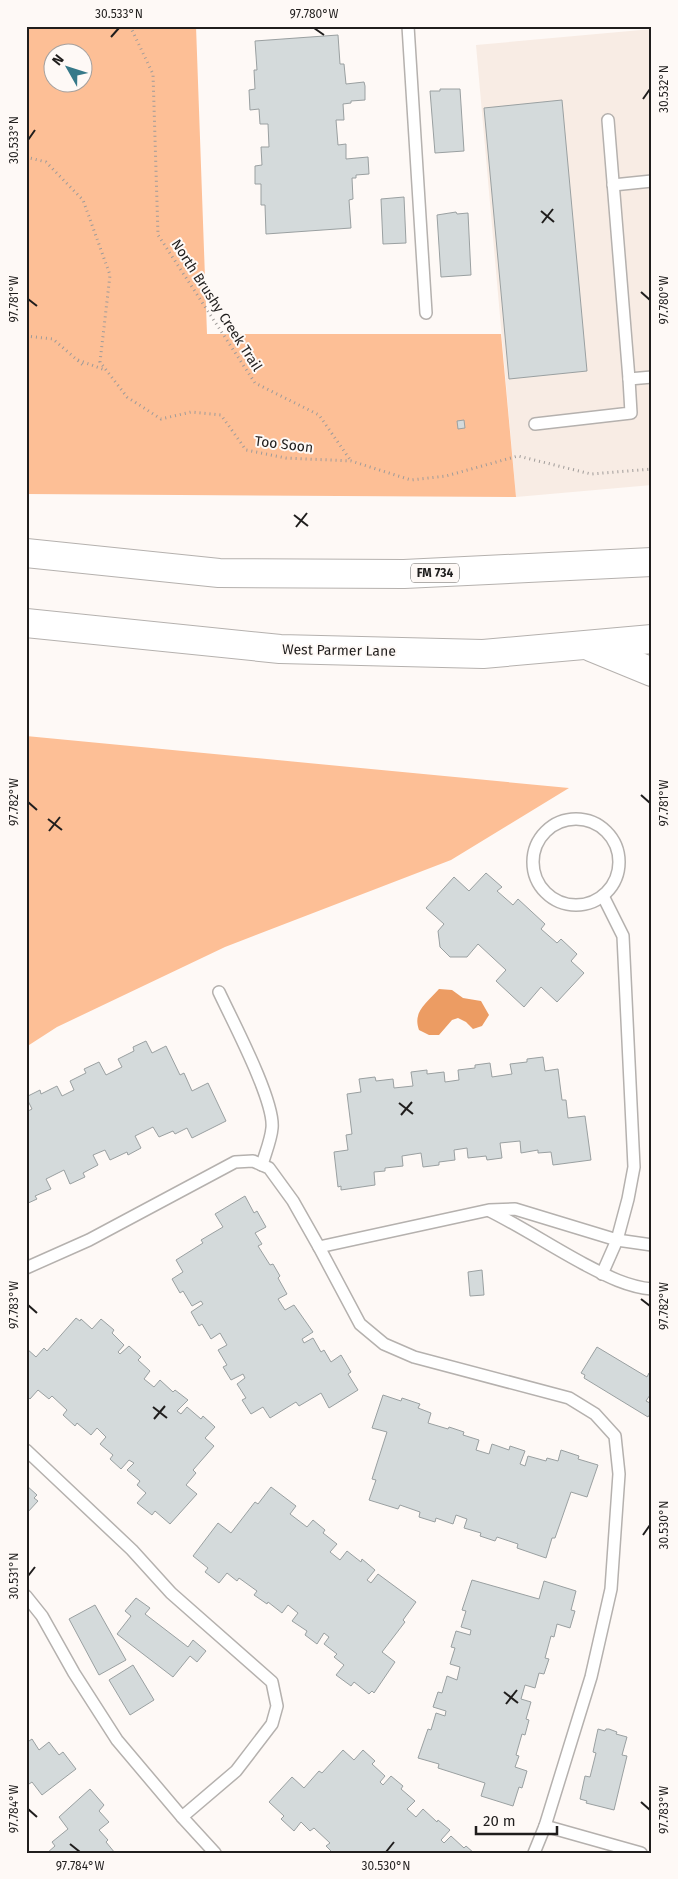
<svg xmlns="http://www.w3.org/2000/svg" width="678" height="1879" font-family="'Fira Sans',sans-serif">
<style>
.built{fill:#f8ece4}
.green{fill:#fdbf96;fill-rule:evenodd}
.water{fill:#ec9c63}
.building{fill:#d4dadb;stroke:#9aa0a1}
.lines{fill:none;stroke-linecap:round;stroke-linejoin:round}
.service-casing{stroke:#b5b1ae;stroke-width:14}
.primary-casing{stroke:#b5b1ae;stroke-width:30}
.path{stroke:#9f9b99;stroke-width:3;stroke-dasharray:1 4;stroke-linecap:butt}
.service{stroke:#fff;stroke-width:11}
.primary{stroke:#fff;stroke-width:28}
.ticks{fill:none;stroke:#201e1d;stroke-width:2}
.labels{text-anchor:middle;stroke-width:4;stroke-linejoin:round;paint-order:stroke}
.shield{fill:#fef9f6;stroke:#63605e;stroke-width:1}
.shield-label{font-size:12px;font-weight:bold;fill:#201e1d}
.street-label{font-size:14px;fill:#201e1d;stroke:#fef9f6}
.neatline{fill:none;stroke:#201e1d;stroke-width:2}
.ticks-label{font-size:12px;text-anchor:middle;fill:#201e1d}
</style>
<rect width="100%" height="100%" fill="#fef9f6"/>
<path class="built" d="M652 29V485L516 497 476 45Z"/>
<g class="green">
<path d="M26 26H196L207 334H501L516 497 26 494ZM52 52H82V82H52Z"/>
<path d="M26 736 569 788 451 860 225 947 57 1027 26 1047Z"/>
</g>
<path class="water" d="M439 989 452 990 463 998 481 1001 489 1015 482 1026 473 1029 466 1022 458 1018 452 1020 439 1035H429L419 1030C412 1011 428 1002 439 989Z"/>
<g class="building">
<path d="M338 35 340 64H344L346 84 364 82 365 86V100L351 101V103L343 104 344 120H336L338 145 346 144V159L368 157 369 174 356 175V178H352L353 199 349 200 351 228 266 234 265 205H261V184H255V166L262 165 261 147H269L268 124H260L259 109 250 110 249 90 255 89 254 70H257L255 41Z"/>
<path d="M440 89H460L464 151 435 153 430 91H440Z"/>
<path d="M562 100 587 371 509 379 484 108Z"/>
<path d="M404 197 406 243 383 244 381 199Z"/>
<path d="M456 212 457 214 468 213 471 275 441 277 437 215Z"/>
<path d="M464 420 465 428 458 429 457 421Z"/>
<path d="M486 873 502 887 497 891 513 905 518 899 545 924 541 929 557 943 561 939 577 954 571 961 584 973 557 1002 541 987 524 1007 496 981 506 970 478 944 467 957H450L440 947 438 931 444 924 426 908 454 877 469 891Z"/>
<path d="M146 1041 152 1053 166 1046 180 1075 184 1073 192 1091 208 1083 226 1121 192 1138 187 1128 175 1134 173 1131 159 1137 153 1127 135 1136 141 1148 128 1155 127 1152 110 1160 105 1150 93 1155 98 1165 83 1173 85 1177 70 1184 64 1170 46 1179 51 1189 35 1196 37 1199 26 1204V1112L32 1109 26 1097 40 1090 41 1094 57 1086 62 1096 74 1090 70 1081 86 1073 84 1069 99 1062 106 1075 122 1067 118 1059 134 1051 133 1047Z"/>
<path d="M543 1057 545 1071 558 1069 562 1100H566L568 1118 585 1116 591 1160 553 1165 551 1152 538 1153V1150L521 1153 520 1141 500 1143 502 1158 487 1160 486 1156 468 1158 467 1148 454 1150 455 1160 439 1162V1165L423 1167 421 1153 402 1156 403 1166 385 1168V1171L374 1172 375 1185 341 1190V1186L338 1187 334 1152 348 1150 346 1135 352 1134 347 1094 361 1092 359 1079 375 1077 376 1081 393 1079 394 1088 413 1086 411 1072 427 1070V1074L444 1072 445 1082 459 1080 458 1070 475 1068V1065L490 1063 492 1077 512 1074 510 1064 527 1062V1059Z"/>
<path d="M245 1196 254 1213 257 1211 266 1227 255 1233 262 1244 258 1246 270 1265 273 1264 280 1276 278 1278 287 1294 278 1299 285 1310 294 1305 313 1332 302 1339 304 1343 313 1338 321 1352 324 1350 331 1362 341 1355 351 1372 348 1374 358 1390 329 1408 321 1393 299 1406 296 1402 270 1418 263 1407 251 1414 242 1400 246 1398 237 1384 245 1378 243 1374 231 1380 223 1367 227 1365 218 1350 227 1345 220 1333 211 1339 202 1324 199 1326 191 1312 203 1304 201 1301 192 1306 183 1291 180 1293 172 1279 183 1272 176 1260 203 1243 201 1240 223 1227 215 1214Z"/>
<path d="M482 1270 484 1295 470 1296 468 1272Z"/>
<path d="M76 1318 80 1321 81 1319 92 1329 101 1319 114 1330 112 1333 124 1345 118 1352 120 1354 129 1346 141 1357 138 1360 150 1371 144 1379 154 1387 160 1380 173 1392 175 1390 188 1400 177 1411 181 1414 187 1407 201 1419 203 1416 215 1427 205 1438 214 1446 193 1470 196 1473 186 1485 197 1494 170 1524 155 1511 152 1515 137 1503 146 1493 137 1485 140 1481 127 1470 134 1463 129 1460 121 1469 110 1459 113 1455 100 1444 106 1437 97 1428 91 1435 77 1423 75 1426 63 1415 67 1410 52 1396 49 1399 38 1390 30 1399 26 1395V1348L36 1357 44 1348 47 1351Z"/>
<path d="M597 1347 647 1377 649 1373 652 1374V1392L646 1401 652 1404V1411L648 1417 584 1378 585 1375 581 1373Z"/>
<path d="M383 1395 401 1401 402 1398 420 1404 418 1408 431 1413 428 1423 448 1429 449 1427 464 1432 463 1435 479 1440 476 1450 489 1454 492 1444 509 1450 510 1446 525 1451 520 1464 525 1466 528 1456 546 1461 547 1458 558 1461 561 1450 579 1456 578 1459 598 1465 587 1497 571 1492 555 1538H552L546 1558 517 1548 518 1544 497 1537 495 1541 480 1536 481 1533 464 1528 467 1519 456 1515 453 1524 436 1518 435 1522 419 1517 420 1512 400 1505 398 1509 369 1500 376 1480 372 1479 387 1432 372 1428Z"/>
<path d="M26 1485 37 1495 34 1498 38 1501 26 1514Z"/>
<path d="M271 1487 296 1506 290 1514 307 1527 313 1520 325 1530 323 1533 337 1544 330 1552 340 1560 347 1551 361 1562 362 1559 375 1570 367 1580 371 1583 378 1574 416 1602 403 1620 405 1622 382 1652 395 1662 374 1693 372 1691 369 1694 354 1682 351 1686 336 1675 344 1665 334 1657 337 1654 324 1644 329 1637 324 1633 317 1644 305 1635 307 1631 292 1621 298 1613 288 1605 282 1613 268 1602 267 1604 254 1595 257 1591 239 1578 237 1581 227 1573 219 1583 205 1572 208 1568 193 1556 218 1523 231 1533 255 1502 258 1504Z"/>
<path d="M472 1580 539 1599 544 1581 576 1591 571 1610 575 1611 570 1628 557 1624 554 1637 551 1636 545 1658 549 1659 544 1674 539 1673 535 1688 525 1685 521 1699 531 1702 526 1719 529 1720 525 1735 522 1734 516 1755 519 1756 515 1767 527 1771 522 1788 519 1787 513 1806 481 1796 485 1783 438 1768 439 1764 418 1758 428 1729 431 1730 436 1713 445 1716 446 1711 433 1707 438 1692 442 1693 447 1676 457 1680 460 1667 450 1664 455 1648 451 1647 456 1631 470 1635 471 1630 461 1627 466 1611 462 1610Z"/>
<path d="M136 1598 150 1608 145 1614 188 1647 193 1640 206 1651 197 1662 190 1656 173 1677 117 1634 131 1616 125 1611Z"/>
<path d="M95 1605 126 1660 99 1675 69 1619Z"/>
<path d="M133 1665 154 1700 130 1715 109 1680Z"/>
<path d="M598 1729 605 1731 606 1729H609L617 1732 616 1734 627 1737 622 1755 627 1756 614 1810 586 1803 587 1801 580 1799 585 1776 590 1777 596 1753 593 1752Z"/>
<path d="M26 1737 29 1741 32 1739 39 1750 49 1742 59 1755 63 1752 76 1769 42 1795 32 1782 26 1786Z"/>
<path d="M343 1750 354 1760 363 1750 375 1761 372 1764 385 1776 380 1782 383 1785 391 1776 403 1786 401 1789 415 1801 407 1809 416 1817 423 1809 437 1822 438 1820 450 1830 441 1840 444 1843 451 1836 464 1848 466 1846 474 1853H333L326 1846 330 1843 314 1828 310 1831 301 1822 294 1831 281 1819 284 1816 269 1802 292 1777 304 1788 319 1771 322 1773Z"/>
<path d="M90 1789 104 1805 99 1811 109 1822 99 1830 108 1840 106 1842 115 1853H47L55 1846 52 1842 68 1829 59 1817Z"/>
</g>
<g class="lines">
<g class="service-casing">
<g id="service">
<path d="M408 26 426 313"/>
<path d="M608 120 629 379 652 377"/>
<path d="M613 185 652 181"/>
<path d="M535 424 631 413 629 379"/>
<circle cx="576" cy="862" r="43"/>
<path d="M219 992C232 1020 275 1101 272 1128 271 1140 265 1154 262 1165"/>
<path d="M490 1211C522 1227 552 1247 584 1264 605 1275 627 1287 652 1289"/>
<path d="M319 1247 360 1324 384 1344 414 1357 569 1398 595 1414 615 1436 619 1474 611 1589 591 1677 545 1826"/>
<path d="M26 1268 89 1240 235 1162 253 1161 269 1168 293 1201 319 1247 489 1210 515 1209 617 1240 652 1245"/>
<path d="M602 1274 617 1240 628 1199 634 1167 623 936 603 896"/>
<path d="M26 1450 132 1550 171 1593 272 1682 277 1706 272 1724 236 1771 182 1817 117 1740 74 1673 42 1616 26 1596"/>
<path d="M182 1817 215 1853"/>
<path d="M534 1853 545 1826 641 1853"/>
</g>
</g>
<g class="primary-casing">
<g id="primary">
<path d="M26 553 219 573 404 574 652 562"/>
<path d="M26 623 280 649 483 654 652 639"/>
<path d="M591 647 652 672"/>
</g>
</g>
<g class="path">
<path d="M130 26 153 74 158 235 255 383 319 415 351 461"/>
<path d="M26 157 46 162 83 200 110 275 100 362 127 397 161 419 191 412 221 415 246 450 286 458 351 461 411 480 446 476 518 456 591 474 652 469"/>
<path d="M26 336 53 339 84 366"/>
<path d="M78 360 105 370"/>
</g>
<use href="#service" class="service"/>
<use href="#primary" class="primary"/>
</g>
<path class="ticks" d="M314 28 324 35M111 37 119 28M643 99 650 89M28 140 35 130M541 211 554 222M542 223 553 209M641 292 650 300M28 299 37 306M294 515 308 526M296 527 307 513M641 795 650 803M28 802 37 810M48 819 62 830M49 831 60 817M399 1103 413 1114M401 1115 412 1102M641 1299 650 1306M28 1305 37 1313M153 1407 167 1418M154 1419 165 1406M643 1535 650 1525M28 1576 35 1567M504 1692 518 1703M506 1704 517 1690M641 1802 650 1810M28 1809 37 1817M70 1844 80 1852M386 1852 394 1842"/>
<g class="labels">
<rect class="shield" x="411" y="563.5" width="48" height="19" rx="4"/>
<g class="shield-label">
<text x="435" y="577">FM 734</text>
</g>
<g class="street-label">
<text transform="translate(217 305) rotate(57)" y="5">North Brushy Creek Trail</text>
<text transform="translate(284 444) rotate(7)" y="5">Too Soon</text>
<text transform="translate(339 650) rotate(1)" y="5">West Parmer Lane</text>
</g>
</g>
<rect width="678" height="1879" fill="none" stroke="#fef9f6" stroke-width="55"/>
<g transform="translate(68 68) rotate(309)"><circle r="24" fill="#fef9f6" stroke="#a5a19f"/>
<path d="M0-4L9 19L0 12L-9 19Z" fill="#367989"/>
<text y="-8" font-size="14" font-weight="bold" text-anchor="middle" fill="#201e1d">N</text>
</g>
<path d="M476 1826v8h81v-8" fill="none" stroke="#201e1d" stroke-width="2.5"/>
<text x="483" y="1826" font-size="15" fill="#201e1d" stroke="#fef9f6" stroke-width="4" paint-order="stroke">20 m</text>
<rect x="28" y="28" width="622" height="1824" class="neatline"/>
<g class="ticks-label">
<text x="119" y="18">30.533°N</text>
<text x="314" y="18">97.780°W</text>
<text transform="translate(664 89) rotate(-90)" y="4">30.532°N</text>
<text transform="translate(14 140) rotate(-90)" y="4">30.533°N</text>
<text transform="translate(14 299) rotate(-90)" y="4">97.781°W</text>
<text transform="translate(664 300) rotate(-90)" y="4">97.780°W</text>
<text transform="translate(14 802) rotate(-90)" y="4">97.782°W</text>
<text transform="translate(664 803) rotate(-90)" y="4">97.781°W</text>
<text transform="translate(14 1305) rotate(-90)" y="4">97.783°W</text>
<text transform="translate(664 1306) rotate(-90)" y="4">97.782°W</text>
<text transform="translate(664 1525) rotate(-90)" y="4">30.530°N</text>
<text transform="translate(14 1576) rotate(-90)" y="4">30.531°N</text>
<text transform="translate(14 1809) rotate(-90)" y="4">97.784°W</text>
<text transform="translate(664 1810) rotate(-90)" y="4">97.783°W</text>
<text x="80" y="1870">97.784°W</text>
<text x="386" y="1870">30.530°N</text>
</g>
</svg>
